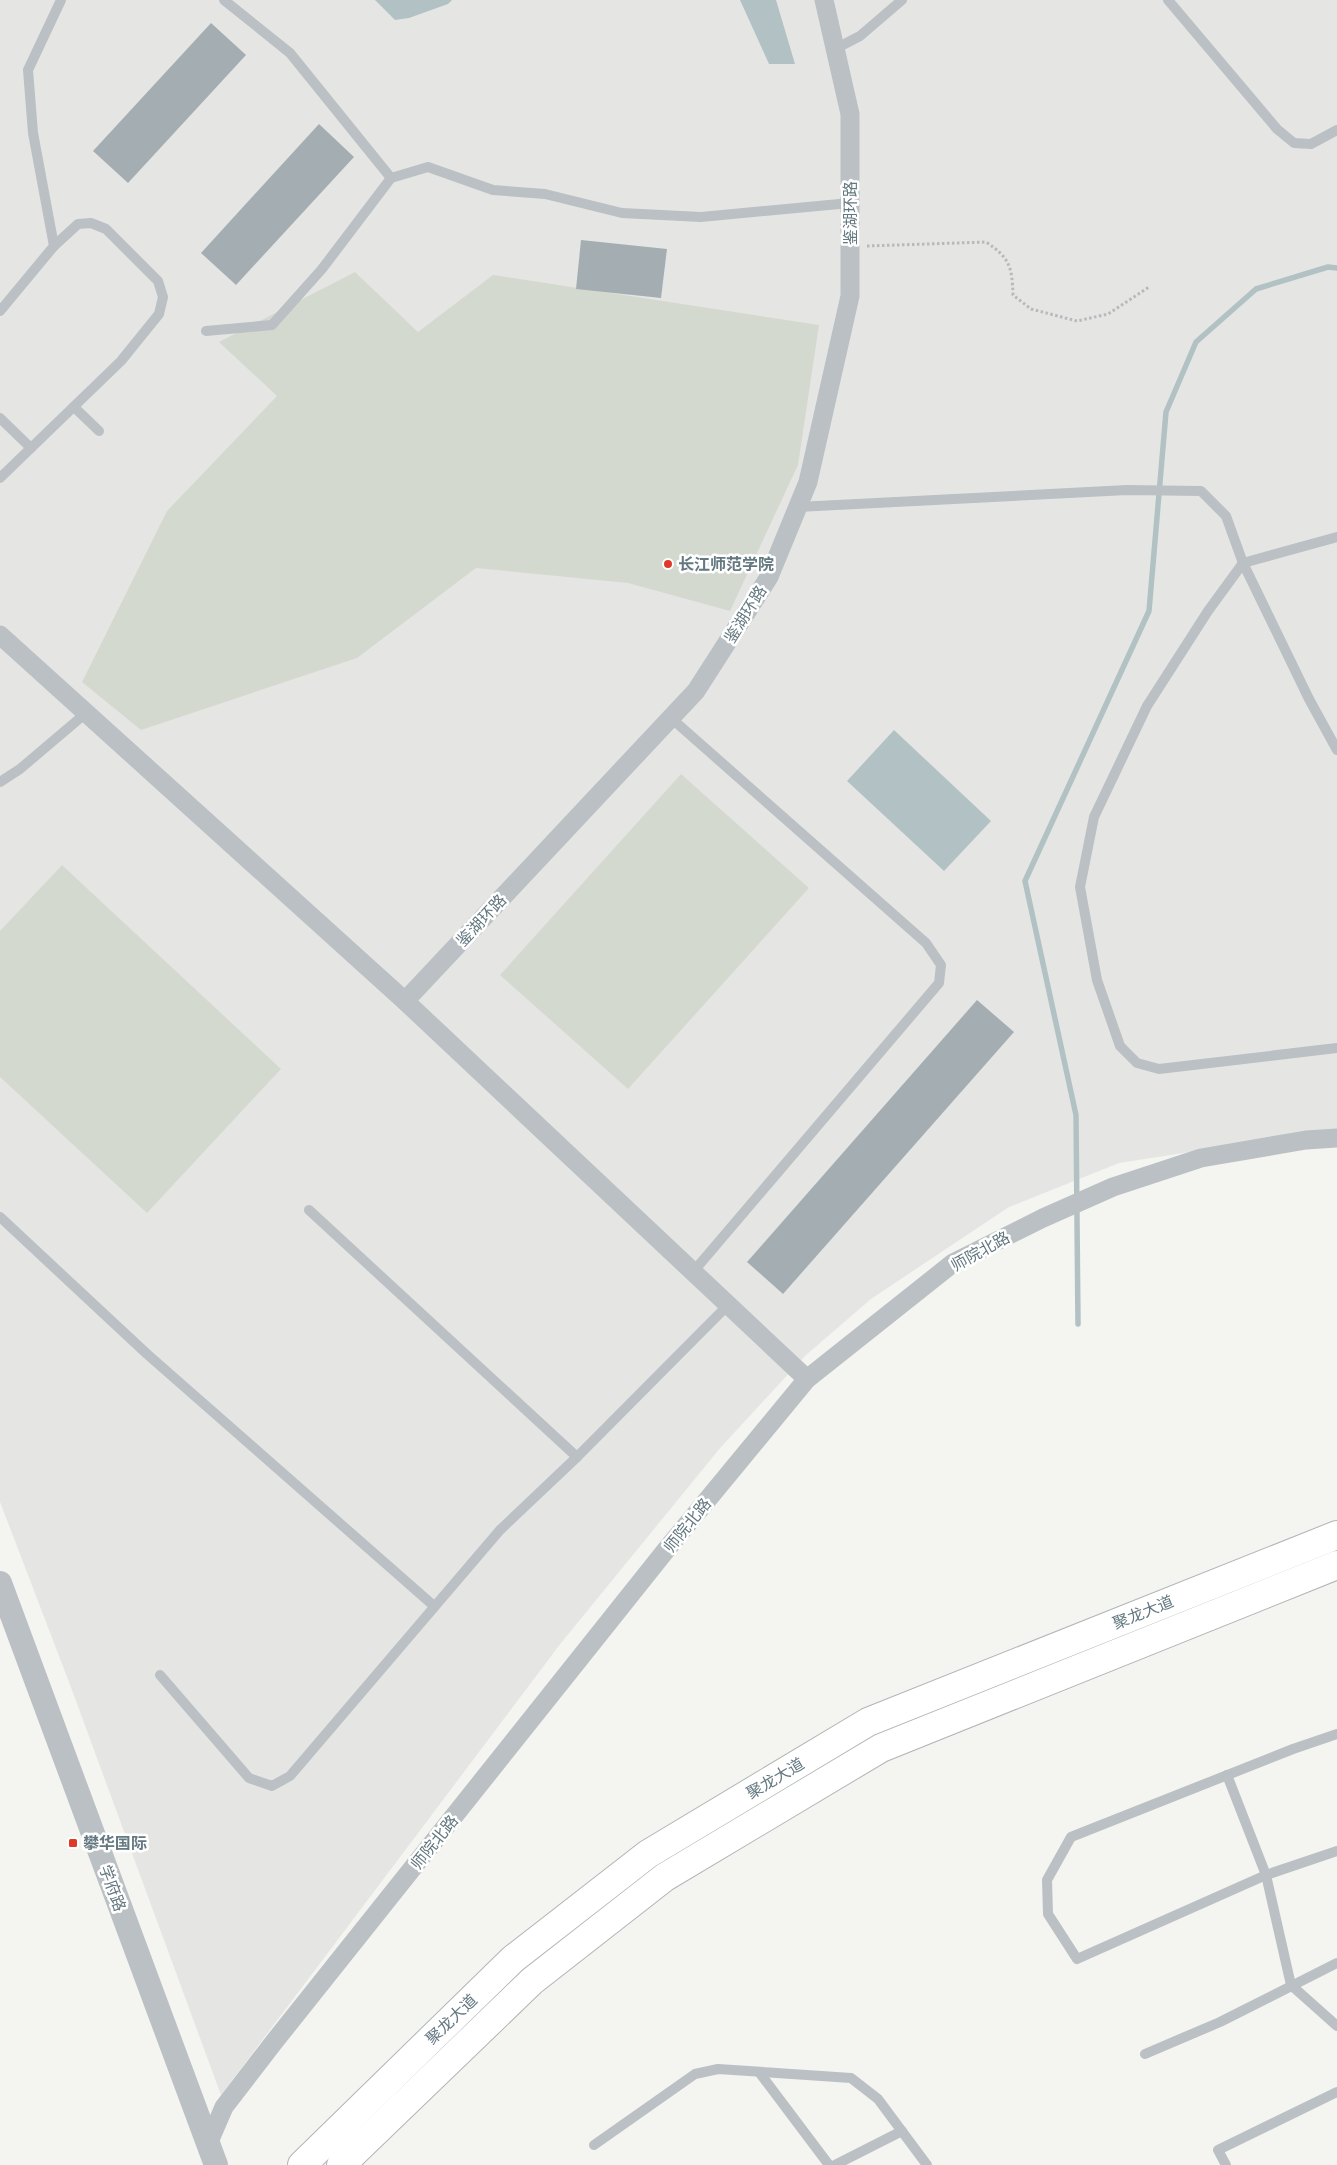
<svg xmlns="http://www.w3.org/2000/svg" width="1337" height="2165" font-family="'Exo 2','Noto Sans SC',sans-serif">
<style>
.built{fill:#e5e6e4}
.green{fill:#d4d9d0}
.water{fill:#b2c2c4}
.lines{fill:none;stroke-linecap:round;stroke-linejoin:round}
.stream{stroke:#b2c2c4;stroke-width:5.5}
.building{fill:#a4aeb2}
.trunk-casing{stroke:#b0b5b7;stroke-width:30}
.path{stroke:#b7babc;stroke-width:3;stroke-dasharray:2.5 2.5;stroke-linecap:butt}
.service{stroke:#bac0c3;stroke-width:10}
.minor{stroke:#bac0c3;stroke-width:19}
.tertiary{stroke:#bac0c3;stroke-width:24}
.trunk{stroke:#fff;stroke-width:28}
.poi-dot{fill:#de3a27;stroke:#fff;stroke-width:2}
.labels{text-anchor:middle;stroke-width:5;stroke-linejoin:round;paint-order:stroke}
.street-label{font-size:16px;fill:#647881;stroke:#fff}
.poi-label{font-size:16px;font-weight:bold;fill:#647881;stroke:#fff;text-anchor:start}
</style>
<rect width="100%" height="100%" fill="#f4f4f0"/>
<path class="built" d="M0 0H1337V1129L1119 1163 1009 1207 871 1299 806 1355 721 1447 561 1643 221 2095 69 1682 0 1502Z"/>
<g class="green">
<path d="M355 272 418 332 493 275 819 325 798 465 730 611 628 583 476 568 357 658 141 730 82 682 167 511 277 396 219 342Z"/>
<path d="M681 774 809 888 628 1089 500 975Z"/>
<path d="M62 865 281 1069 147 1213 0 1077V931Z"/>
</g>
<g class="water">
<path d="M375 0H452L448 4 409 18 395 20Z"/>
<path d="M740 0H776L795 64H769Z"/>
<path d="M894 730 991 821 944 871 847 781Z"/>
</g>
<g class="lines">
<path class="stream" d="M1078 1324 1076 1115 1025 881 1149 611 1166 412 1196 342 1256 289 1328 267 1337 268"/>
</g>
<g class="building">
<path d="M211 23 246 55 128 183 93 151Z"/>
<path d="M319 124 354 157 236 285 201 253Z"/>
<path d="M581 240 667 249 661 298 576 289Z"/>
<path d="M977 1000 1014 1032 783 1294 747 1262Z"/>
</g>
<g class="lines">
<g class="trunk-casing">
<g id="trunk">
<path d="M302 2165 513 1959 648 1854 868 1722 1337 1535"/>
<path d="M341 2165 532 1981 665 1877 881 1748 1337 1565"/>
</g>
</g>
<path class="path" d="M867 246 986 242C1010 258 1012 267 1013 295L1031 309 1077 321 1108 314 1149 287"/>
<g class="service">
<path d="M224 0 290 53 391 178 428 167 493 190 545 194 622 213 701 217 850 203"/>
<path d="M1168 0 1277 129 1294 143 1311 144 1337 130"/>
<path d="M835 49 860 36 902 0"/>
<path d="M0 311 54 246 33 133 28 70 61 0"/>
<path d="M206 331 272 325 322 269 391 178"/>
<path d="M74 407 99 431"/>
<path d="M0 418 31 448"/>
<path d="M0 478 121 361 159 314 163 297 158 281 106 229 91 223 78 224 54 246"/>
<path d="M798 507 1127 490 1201 491 1226 516 1243 563 1309 699 1337 750"/>
<path d="M1337 537 1243 563 1208 611 1147 706 1094 817 1080 887 1097 980 1120 1046 1137 1063 1159 1069 1337 1048"/>
<path d="M671 718 926 943 941 965 939 983 693 1272"/>
<path d="M0 782 20 769 86 713"/>
<path d="M309 1210 577 1457"/>
<path d="M0 1217 147 1354 434 1606"/>
<path d="M160 1675 249 1778 272 1786 290 1776 500 1530 577 1457 728 1305"/>
<path d="M1337 1734 1293 1749 1071 1837 1047 1880 1048 1914 1077 1959 1266 1875 1337 1851"/>
<path d="M1227 1775 1266 1875 1291 1985 1337 2026"/>
<path d="M1145 2054 1220 2022 1337 1963"/>
<path d="M759 2072 829 2165"/>
<path d="M594 2145 695 2074 718 2069 851 2078 878 2099 927 2165"/>
<path d="M835 2165 902 2131"/>
<path d="M1226 2165 1218 2150 1337 2092"/>
</g>
<g class="minor">
<path d="M0 635 405 1001 807 1379"/>
<path d="M405 1001 696 691 769 577 808 482 850 296V114L824 0"/>
<path d="M208 2144 224 2107 274 2042 666 1550 807 1379 953 1263 1043 1218 1113 1187 1201 1158 1306 1140 1337 1138"/>
</g>
<path class="tertiary" d="M0 1583 216 2165"/>
<use href="#trunk" class="trunk"/>
</g>
<g class="poi-dot">
<circle cx="668" cy="564" r="5"/>
<rect x="68" y="1838" width="10" height="10" rx="2.5"/>
</g>
<g class="labels">
<g class="street-label">
<text transform="translate(850 213) rotate(-90)" y="6">鉴湖环路</text>
<text transform="translate(745 614) rotate(-58)" y="6">鉴湖环路</text>
<text transform="translate(481 920) rotate(-47)" y="6">鉴湖环路</text>
<text transform="translate(980 1251) rotate(-29)" y="6">师院北路</text>
<text transform="translate(687 1525) rotate(-51)" y="6">师院北路</text>
<text transform="translate(1143 1612) rotate(-22)" y="6">聚龙大道</text>
<text transform="translate(775 1778) rotate(-31)" y="6">聚龙大道</text>
<text transform="translate(434 1842) rotate(-51)" y="6">师院北路</text>
<text transform="translate(113 1888) rotate(70)" y="6">学府路</text>
<text transform="translate(451 2019) rotate(-44)" y="6">聚龙大道</text>
</g>
<g class="poi-label">
<text x="678" y="570">长江师范学院</text>
<text x="83" y="1849">攀华国际</text>
</g>
</g>
</svg>
